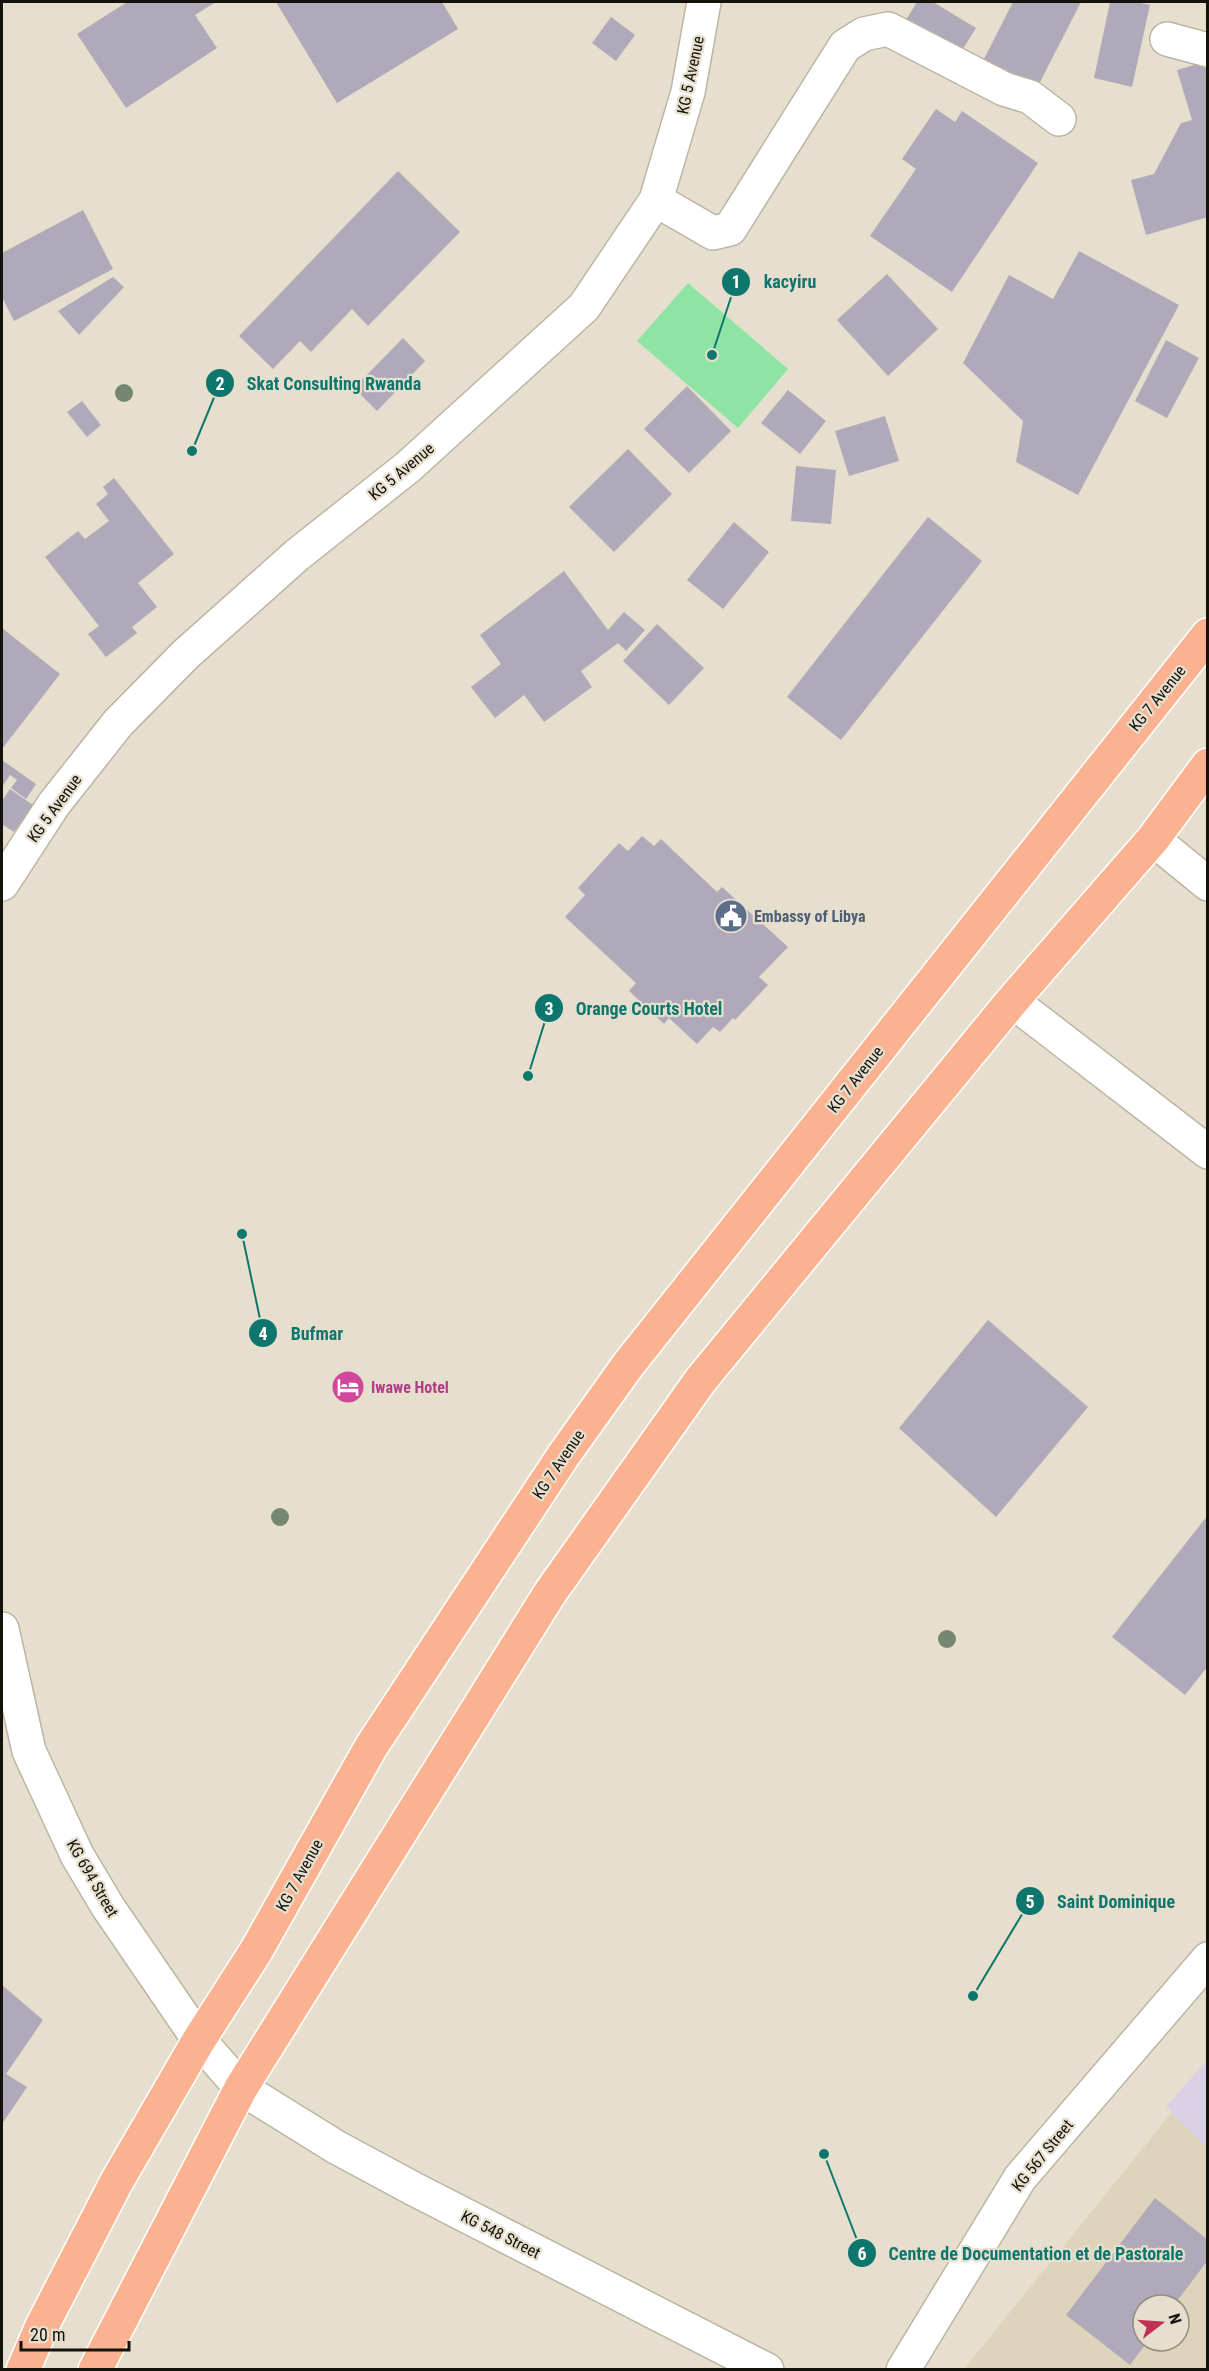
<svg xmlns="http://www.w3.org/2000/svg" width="1209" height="2371" font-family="'Roboto Condensed',sans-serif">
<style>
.built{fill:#ded4bb;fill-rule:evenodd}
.education{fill:#dad1e6}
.green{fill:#8ee4a4}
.building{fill:#b0a9ba}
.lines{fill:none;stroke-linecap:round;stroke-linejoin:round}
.minor-casing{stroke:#bcb5a4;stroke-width:36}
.major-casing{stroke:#fff;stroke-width:36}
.minor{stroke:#fff;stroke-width:33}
.major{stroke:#fab291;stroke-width:33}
.tree{fill:#768771}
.labels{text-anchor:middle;stroke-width:4.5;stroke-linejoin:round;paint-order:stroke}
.street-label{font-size:16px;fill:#15120c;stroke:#e6dfce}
.service-label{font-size:16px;font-weight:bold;fill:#4e5e75;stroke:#e6dfce;text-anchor:start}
.hotel-label{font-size:16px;font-weight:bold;fill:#b23c85;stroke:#e6dfce;text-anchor:start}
.leader{fill:none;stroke:#0f766e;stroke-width:2}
.callout-dot{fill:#0f766e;stroke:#e6dfce;stroke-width:2}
.mark-label{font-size:18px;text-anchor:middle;font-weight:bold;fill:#fff}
.callout-label{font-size:18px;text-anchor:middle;font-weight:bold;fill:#0f766e;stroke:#e6dfce;stroke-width:4.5;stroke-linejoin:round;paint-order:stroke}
</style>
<rect width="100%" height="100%" fill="#e6dfce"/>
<path class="built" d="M1207 2069V2369H964ZM1143 2305H1179V2341H1143Z"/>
<path class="education" d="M1207 2060V2147L1166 2107Z"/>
<path class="green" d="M688 283 788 369 738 428 637 341Z"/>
<g class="building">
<path d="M127 2H216L195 15 217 48 126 108 77 34Z"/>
<path d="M276 2H442L458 29 337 103Z"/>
<path d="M917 2H933L976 28 956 60 902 26Z"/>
<path d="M1013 2H1081L1038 86 984 59Z"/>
<path d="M1110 2H1137L1150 5 1132 87 1094 78Z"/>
<path d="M611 17 635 35 616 61 592 43Z"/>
<path d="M1208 61V217L1146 235 1131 180 1154 174 1181 123 1192 120 1177 70Z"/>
<path d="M936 109 955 122 962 111 1038 163 952 292 870 236 916 169 902 159Z"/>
<path d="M398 171 460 232 368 326 352 309 311 352 300 341 273 369 239 336Z"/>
<path d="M83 210 113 269 14 321 2 297V253Z"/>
<path d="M1079 251 1179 305 1078 495 1016 462 1023 421 963 363 1009 275 1053 299Z"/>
<path d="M887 274 938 329 888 376 837 320Z"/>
<path d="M113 277 124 287 79 335 58 311Z"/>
<path d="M403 338 425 361 377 411 354 388Z"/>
<path d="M1166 340 1199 358 1167 418 1135 401Z"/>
<path d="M687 386 731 431 689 473 644 429Z"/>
<path d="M788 390 826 421 800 454 761 423Z"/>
<path d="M82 401 101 425 87 437 67 412Z"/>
<path d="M885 416 899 461 849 476 835 431Z"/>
<path d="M628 449 672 494 614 552 569 507Z"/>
<path d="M796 466 836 470 831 524 791 521Z"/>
<path d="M114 478 174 554 138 583 157 607 132 627 137 633 106 657 88 634 99 626 45 557 78 531 85 539 109 521 96 504 108 494 103 487Z"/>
<path d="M928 517 982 561 841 740 787 697Z"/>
<path d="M734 522 769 552 723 609 687 580Z"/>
<path d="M564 571 608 630 624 612 645 630 626 651 618 643 581 671 592 687 544 722 524 695 495 718 471 687 501 664 480 635Z"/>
<path d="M657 624 704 668 669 705 623 661Z"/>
<path d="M2 628 60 674 2 749Z"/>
<path d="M2 760 36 784 26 799 11 788 17 780 10 775 2 787Z"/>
<path d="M10 789 33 805 14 832 2 824V801Z"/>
<path d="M642 836 654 846 661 839 717 892 722 887 788 947 759 977 768 985 735 1020 733 1018 720 1032 713 1027 697 1044 669 1018 664 1024 629 991 636 983 565 917 585 895 578 888 619 843 628 851Z"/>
<path d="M988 1320 1088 1407 996 1517 899 1428Z"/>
<path d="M1208 1515V1666L1185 1695 1112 1637Z"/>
<path d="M2 1985 43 2020 6 2074 27 2087 2 2124Z"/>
<path d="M1155 2198 1208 2240V2260L1174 2305H1143V2341H1148L1130 2365 1066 2315Z"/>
</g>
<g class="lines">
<g class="minor-casing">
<g id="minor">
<path d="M1167 39 1208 50"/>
<path d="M656 200 713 233 730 229 845 46 864 34 888 29 1004 89 1030 97 1059 119"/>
<path d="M1153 839 1208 884"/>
<path d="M2 884 54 804 118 723 186 654 297 555 408 467 584 307 656 200 688 92 704 2"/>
<path d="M1012 1001 1208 1152"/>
<path d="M2 1629 29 1751 77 1855 108 1907 199 2040 241 2088 336 2147 414 2189 767 2370"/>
<path d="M903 2370 1020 2178 1208 1959"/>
</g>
</g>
<g class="major-casing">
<g id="major">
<path d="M23 2370 42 2326 117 2181 199 2040 256 1951 371 1747 563 1456 628 1365 1208 635"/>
<path d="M95 2370 241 2088 550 1593 700 1381 1012 1001 1153 839 1208 765"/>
</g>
</g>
<use href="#minor" class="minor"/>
<use href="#major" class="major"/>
</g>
<g class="tree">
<circle cx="124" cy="393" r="9"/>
<circle cx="280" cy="1517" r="9"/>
<circle cx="947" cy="1639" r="9"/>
</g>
<defs>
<g id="civic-disc" transform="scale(1.725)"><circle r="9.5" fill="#5c6f8a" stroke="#e6dfce"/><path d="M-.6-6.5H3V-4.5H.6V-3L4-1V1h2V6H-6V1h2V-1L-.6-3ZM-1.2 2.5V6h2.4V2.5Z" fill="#fff"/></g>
<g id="hotel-disc" transform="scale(1.725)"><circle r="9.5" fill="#d1479c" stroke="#e6dfce"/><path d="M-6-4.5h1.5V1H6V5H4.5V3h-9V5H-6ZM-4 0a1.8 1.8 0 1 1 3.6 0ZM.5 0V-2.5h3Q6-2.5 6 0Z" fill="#fff"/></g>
</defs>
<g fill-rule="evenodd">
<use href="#civic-disc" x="731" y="916"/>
<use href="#hotel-disc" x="348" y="1387"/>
</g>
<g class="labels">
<g class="street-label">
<text transform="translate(690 75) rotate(-78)" y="6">KG 5 Avenue</text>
<text transform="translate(401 471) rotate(-40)" y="6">KG 5 Avenue</text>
<text transform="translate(1157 698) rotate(-51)" y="6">KG 7 Avenue</text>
<text transform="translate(54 808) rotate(-54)" y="6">KG 5 Avenue</text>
<text transform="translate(855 1079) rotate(-52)" y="6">KG 7 Avenue</text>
<text transform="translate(558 1464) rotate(-56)" y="6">KG 7 Avenue</text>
<text transform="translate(299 1875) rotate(-61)" y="6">KG 7 Avenue</text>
<text transform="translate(93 1878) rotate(60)" y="6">KG 694 Street</text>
<text transform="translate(1042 2155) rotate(-51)" y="6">KG 567 Street</text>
<text transform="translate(501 2234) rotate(27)" y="6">KG 548 Street</text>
</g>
<g class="service-label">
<text x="754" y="922">Embassy of Libya</text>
</g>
<g class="hotel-label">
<text x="371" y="1393">Iwawe Hotel</text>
</g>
</g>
<path class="leader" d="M712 355L736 282M192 451L220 383M528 1076L549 1008M242 1234L263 1333M973 1996L1030 1901M824 2154L862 2253"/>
<g class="callout-dot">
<circle cx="712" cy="355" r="6"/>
<circle cx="192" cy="451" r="6"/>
<circle cx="528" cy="1076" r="6"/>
<circle cx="242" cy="1234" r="6"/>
<circle cx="973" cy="1996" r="6"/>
<circle cx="824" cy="2154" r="6"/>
<circle cx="736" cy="282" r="15"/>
<circle cx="220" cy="383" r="15"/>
<circle cx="549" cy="1008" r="15"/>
<circle cx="263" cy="1333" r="15"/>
<circle cx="1030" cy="1901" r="15"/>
<circle cx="862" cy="2253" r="15"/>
</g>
<g class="mark-label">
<text x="736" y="288">1</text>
<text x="220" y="390">2</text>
<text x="549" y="1015">3</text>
<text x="263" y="1340">4</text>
<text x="1030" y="1908">5</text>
<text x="862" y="2260">6</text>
</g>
<g class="callout-label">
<text x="790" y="288">kacyiru</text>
<text x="334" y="390">Skat Consulting Rwanda</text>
<text x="649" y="1015">Orange Courts Hotel</text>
<text x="317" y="1340">Bufmar</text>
<text x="1116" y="1908">Saint Dominique</text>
<text x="1036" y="2260">Centre de Documentation et de Pastorale</text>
</g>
<rect width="1209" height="2371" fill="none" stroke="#15120c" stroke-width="6"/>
<g transform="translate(1161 2323) rotate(73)"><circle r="28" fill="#e6dfce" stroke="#928d80" stroke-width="1.5"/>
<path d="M0-4.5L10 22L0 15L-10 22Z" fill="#bf3054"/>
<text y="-9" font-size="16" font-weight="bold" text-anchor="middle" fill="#15120c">N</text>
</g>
<path d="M21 2341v9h108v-9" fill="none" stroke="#15120c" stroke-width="3"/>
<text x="30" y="2341" font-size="18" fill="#15120c" stroke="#e6dfce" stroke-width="4.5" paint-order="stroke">20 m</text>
</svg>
